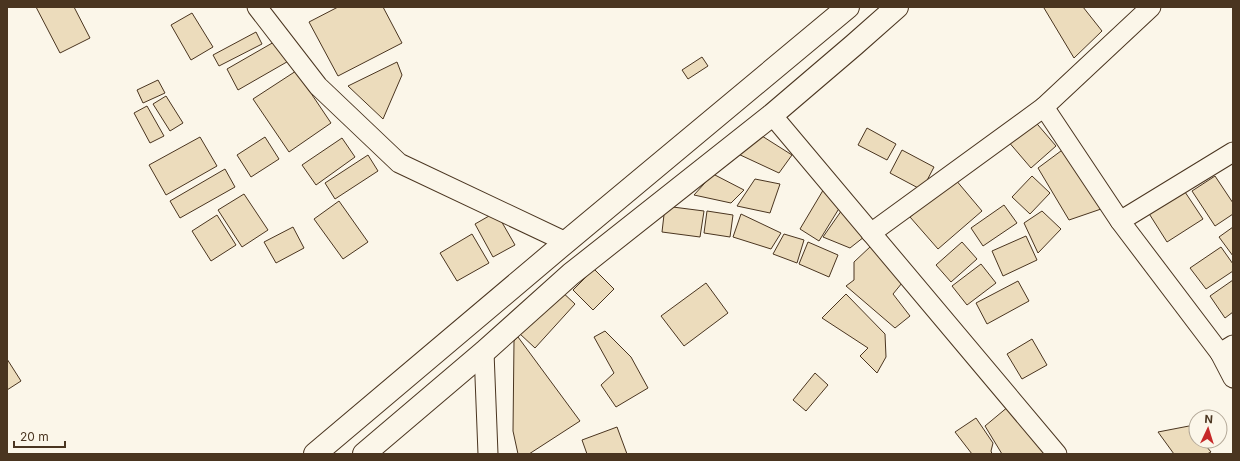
<svg xmlns="http://www.w3.org/2000/svg" width="1240" height="461" font-family="Inter,sans-serif">
<style>
.building{fill:#ecdcbc;stroke:#4a3520}
.lines{fill:none;stroke-linecap:round;stroke-linejoin:round}
.minor-casing{stroke:#4a3520;stroke-width:21}
.major-casing{stroke:#4a3520;stroke-width:24}
.minor{stroke:#fbf6e9;stroke-width:19}
.major{stroke:#fbf6e9;stroke-width:22}
</style>
<rect width="100%" height="100%" fill="#fbf6e9"/>
<g class="building">
<path d="M36 7H74L90 38 60 53Z"/>
<path d="M338 7H383L402 43 338 76 309 22Z"/>
<path d="M1045 7H1083L1102 31 1074 58 1044 8Z"/>
<path d="M192 13 213 47 191 60 171 25Z"/>
<path d="M256 32 262 44 219 66 213 55Z"/>
<path d="M281 38 292 59 238 90 227 69Z"/>
<path d="M702 57 708 66 688 79 682 70Z"/>
<path d="M397 62 402 75 383 119 348 86Z"/>
<path d="M296 71 331 123 289 152 253 99Z"/>
<path d="M158 80 165 93 143 103 137 90Z"/>
<path d="M166 96 183 123 170 131 153 104Z"/>
<path d="M147 106 164 136 150 143 134 113Z"/>
<path d="M1032 118 1056 146 1031 168 1007 140Z"/>
<path d="M867 128 896 144 887 160 858 145Z"/>
<path d="M762 136 792 155 779 173 736 153Z"/>
<path d="M200 137 217 166 166 195 149 165Z"/>
<path d="M265 137 279 159 251 177 237 155Z"/>
<path d="M342 138 355 157 316 185 302 165Z"/>
<path d="M1069 145 1104 208 1069 220 1038 168Z"/>
<path d="M902 150 934 167 922 190 890 173Z"/>
<path d="M368 155 378 171 335 199 325 183Z"/>
<path d="M225 169 235 187 180 218 170 201Z"/>
<path d="M713 174 744 190 731 203 694 195Z"/>
<path d="M1032 176 1050 193 1030 214 1012 197Z"/>
<path d="M1215 176 1233 203V214L1215 226 1192 191Z"/>
<path d="M755 179 780 184 770 213 737 206Z"/>
<path d="M955 179 982 211 938 249 910 217Z"/>
<path d="M825 187 843 202 819 241 800 229Z"/>
<path d="M1183 189 1203 219 1167 242 1148 212Z"/>
<path d="M244 194 268 230 242 247 218 210Z"/>
<path d="M339 201 368 242 343 259 314 219Z"/>
<path d="M1004 205 1017 223 983 246 971 228Z"/>
<path d="M665 206 704 211 700 237 662 232Z"/>
<path d="M844 207 869 233 850 248 823 237Z"/>
<path d="M707 211 733 215 730 237 704 233Z"/>
<path d="M1042 211 1061 229 1038 253 1024 223Z"/>
<path d="M496 212 515 245 493 257 475 224Z"/>
<path d="M741 214 781 233 771 249 733 237Z"/>
<path d="M217 215 236 245 211 261 192 231Z"/>
<path d="M293 227 304 248 276 263 264 242Z"/>
<path d="M1233 227V256L1219 237Z"/>
<path d="M472 234 489 263 457 281 440 253Z"/>
<path d="M784 234 804 240 797 263 773 254Z"/>
<path d="M1026 236 1037 260 1003 276 992 251Z"/>
<path d="M808 242 838 255 829 277 799 264Z"/>
<path d="M962 242 977 259 951 282 936 265Z"/>
<path d="M871 246 902 283 893 294 910 316 895 328 846 286 854 280V262Z"/>
<path d="M1221 247 1233 264V271L1206 289 1190 268Z"/>
<path d="M981 264 996 283 967 305 952 286Z"/>
<path d="M594 269 614 289 593 310 573 290Z"/>
<path d="M1233 280V312L1225 318 1210 296Z"/>
<path d="M1018 281 1029 301 987 324 976 303Z"/>
<path d="M706 283 728 313 684 346 661 316Z"/>
<path d="M559 289 575 304 535 348 519 333Z"/>
<path d="M846 294 885 334 886 357 877 373 860 356 868 348 822 318Z"/>
<path d="M605 331 631 357 648 388 616 407 601 385 614 373 594 337Z"/>
<path d="M518 337 580 421 529 454H518L513 431 514 341Z"/>
<path d="M1032 339 1047 365 1022 379 1007 354Z"/>
<path d="M7 359 21 381 7 390Z"/>
<path d="M815 373 828 385 806 411 793 400Z"/>
<path d="M1009 406 1045 454H1002L985 426Z"/>
<path d="M976 418 993 443 991 451 992 454H972L955 432Z"/>
<path d="M1189 426 1196 434V441H1202L1211 452 1207 454H1174L1158 432Z"/>
<path d="M617 427 627 454H587L582 440Z"/>
</g>
<g class="lines">
<g class="minor-casing">
<g id="minor">
<path d="M257 7 318 86 399 163 566 242"/>
<path d="M1044 107 1151 7"/>
<path d="M772 115 1057 454"/>
<path d="M871 233 1044 107 1120 221"/>
<path d="M1233 345 1220 353 1233 378"/>
<path d="M484 352 488 454"/>
<path d="M1220 353 1120 221 1233 152"/>
</g>
</g>
<g class="major-casing">
<g id="major">
<path d="M315 454 566 242 848 7"/>
<path d="M364 454 484 352 571 274 772 115 854 45 897 7"/>
</g>
</g>
<use href="#minor" class="minor"/>
<use href="#major" class="major"/>
</g>
<rect width="1240" height="461" fill="none" stroke="#4a3520" stroke-width="16"/>
<g transform="translate(1208 429) rotate(4)"><circle r="19" fill="#fbf6e9" stroke="#b4a999"/>
<path d="M0-3L7 15L0 10L-7 15Z" fill="#c62828"/>
<text y="-6" font-size="11" font-weight="bold" text-anchor="middle" fill="#4a3520">N</text>
</g>
<path d="M14 441v6h51v-6" fill="none" stroke="#4a3520" stroke-width="2"/>
<text x="20" y="441" font-size="12" fill="#4a3520" stroke="#fbf6e9" stroke-width="3" paint-order="stroke">20 m</text>
</svg>
